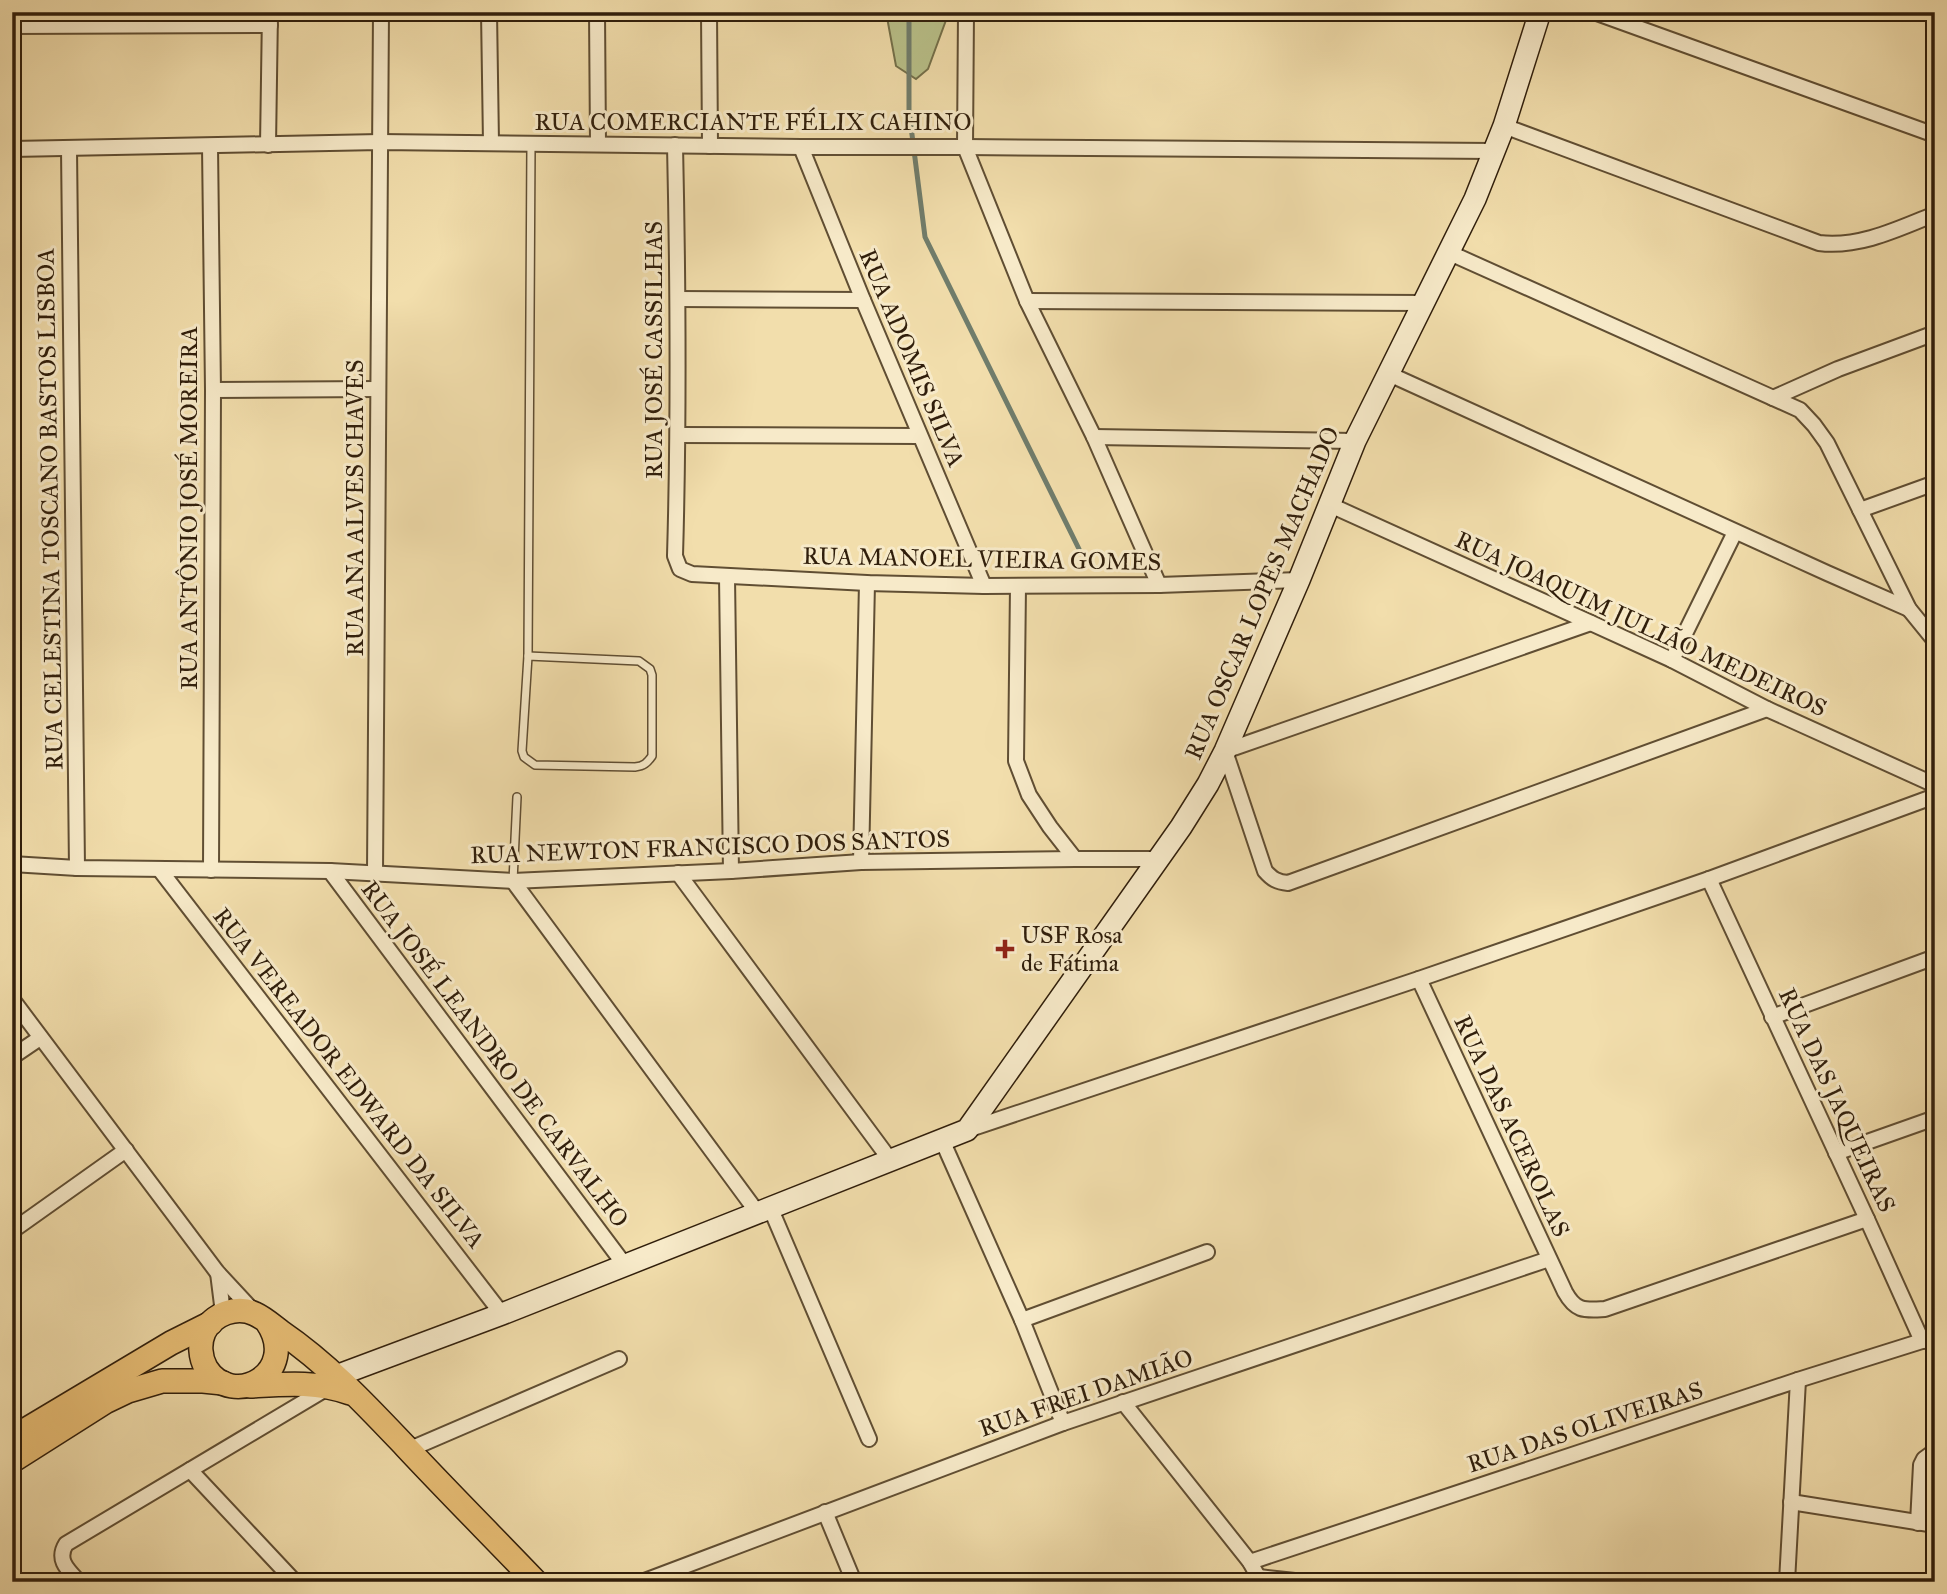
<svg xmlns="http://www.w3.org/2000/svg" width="1947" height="1594" font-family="'IM FELL Great Primer',serif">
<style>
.green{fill:#b9c18a;stroke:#74704a;stroke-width:2}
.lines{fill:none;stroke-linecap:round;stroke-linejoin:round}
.stream{stroke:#707d6c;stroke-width:5}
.lane-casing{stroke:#604e33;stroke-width:10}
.street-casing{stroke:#604e33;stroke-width:18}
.secondary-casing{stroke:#301e0b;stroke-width:24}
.primary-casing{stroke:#301e0b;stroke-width:26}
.lane{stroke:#f7eac9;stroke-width:7}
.street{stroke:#f7eac9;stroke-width:14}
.secondary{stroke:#f7eac9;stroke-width:21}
.primary{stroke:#e9bf76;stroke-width:23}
.poi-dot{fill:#8f2418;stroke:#f7eac9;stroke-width:2.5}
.labels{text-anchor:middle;stroke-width:6;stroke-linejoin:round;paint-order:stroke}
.street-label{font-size:24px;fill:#301e0b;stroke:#f7eac9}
.poi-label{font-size:24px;fill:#301e0b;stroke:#f7eac9;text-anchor:start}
</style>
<rect width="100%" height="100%" fill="#f2deac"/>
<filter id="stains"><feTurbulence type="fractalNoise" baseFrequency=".00286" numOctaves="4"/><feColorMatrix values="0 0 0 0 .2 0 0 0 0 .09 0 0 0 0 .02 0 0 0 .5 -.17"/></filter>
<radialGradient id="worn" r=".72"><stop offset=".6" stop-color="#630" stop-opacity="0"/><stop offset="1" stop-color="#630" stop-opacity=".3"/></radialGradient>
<path class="green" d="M886 12H949L928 69 916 79 896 66Z"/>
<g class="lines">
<path class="stream" d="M909 12V111L925 237 1079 549"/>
<g class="lane-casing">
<g id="lane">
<path d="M528 656 531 144"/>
<path d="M528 656 639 661 650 669 652 675V756C647 763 644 766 635 767L535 765 524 757 522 751Z"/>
<path d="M513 881 517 797"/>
</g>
</g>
<g class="street-casing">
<g id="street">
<path d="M489 12 491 143"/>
<path d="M597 12 598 144"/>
<path d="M709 12 710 146"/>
<path d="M966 12 965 147 1027 301 1094 437 1159 585"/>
<path d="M1594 12 1935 135"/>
<path d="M12 26 270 25"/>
<path d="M1504 126 1819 243C1859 248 1898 229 1935 214"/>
<path d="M268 145 270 12"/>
<path d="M675 145C678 282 679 418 675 556L680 569 692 574 867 583 984 586 1159 585 1299 580"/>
<path d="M210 146 213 390 211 870"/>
<path d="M801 147 863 300 984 586"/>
<path d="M12 149 380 142 801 147H965L1494 151"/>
<path d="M69 149 77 868"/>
<path d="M1450 253 1800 410 1814 425 1827 443 1909 609 1935 641"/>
<path d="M678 299 863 300"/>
<path d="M1027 301 1422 303"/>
<path d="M1389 374 1827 573 1909 609"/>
<path d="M213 390 378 389"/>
<path d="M1773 398 1838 369 1935 333"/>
<path d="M678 435 919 436"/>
<path d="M1094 437 1355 441"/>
<path d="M1328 504 1591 623 1672 660 1767 709 1935 785"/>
<path d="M1860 510 1935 483"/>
<path d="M727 577 731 871"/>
<path d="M1018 586 1016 761 1029 795 1050 827 1075 859"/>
<path d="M1591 623 1225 751 1265 871C1272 879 1277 882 1288 883L1767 709"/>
<path d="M1672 660 1735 532"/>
<path d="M861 862 867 583"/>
<path d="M12 864 77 868 330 871 513 881 731 871 861 862 1075 859H1158"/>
<path d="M160 870 502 1314"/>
<path d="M330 871 624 1264"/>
<path d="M375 873 381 12"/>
<path d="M678 873 891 1161"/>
<path d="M1709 879 1867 1219 1922 1341"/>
<path d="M513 881 757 1212"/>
<path d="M1419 979 1565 1292C1576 1312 1585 1310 1605 1309L1867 1219"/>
<path d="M12 999 217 1272 255 1313"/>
<path d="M1772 1017 1935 957"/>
<path d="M12 1057 40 1038"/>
<path d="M967 1130 1419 979 1709 879 1935 796"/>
<path d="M942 1140 1022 1320 1063 1423"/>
<path d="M1836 1153 1935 1118"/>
<path d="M770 1207 869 1439"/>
<path d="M12 1231 126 1150"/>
<path d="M218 1273 222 1305 219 1316"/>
<path d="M1022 1320 1207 1252"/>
<path d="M1123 1402 1250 1562 1261 1582"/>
<path d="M408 1450 619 1359"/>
<path d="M190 1470 295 1582"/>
<path d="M1791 1502 1935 1525"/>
<path d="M825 1512 854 1582"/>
<path d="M1918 1523 1921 1465 1924 1459 1935 1451"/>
<path d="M1250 1562 1798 1380 1922 1341 1935 1339"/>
<path d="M1259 1577 1304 1582"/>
<path d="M79 1582C68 1570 56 1560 66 1544L329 1387"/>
<path d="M642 1582 1063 1423 1549 1259"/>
<path d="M1787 1582 1798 1380"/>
</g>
</g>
<g class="secondary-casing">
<path id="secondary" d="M336 1376 502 1314 967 1130 1181 827 1208 784 1225 751 1299 580 1355 441 1475 199 1504 126 1540 12"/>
</g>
<g class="primary-casing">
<g id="primary">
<path d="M267 1322C301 1372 233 1411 206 1368 200 1357 199 1343 204 1332 213 1314 237 1305 255 1314 264 1318 273 1326 281 1332 328 1364 367 1406 406 1447 449 1493 493 1537 536 1582"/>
<path d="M250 1386C285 1384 317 1381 350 1393"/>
<path d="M12 1438 171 1343 211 1323"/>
<path d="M12 1461 105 1402 128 1391 162 1381H203L223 1383"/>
</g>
</g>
<use href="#lane" class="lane"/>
<use href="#street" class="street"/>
<use href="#secondary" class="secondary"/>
<use href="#primary" class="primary"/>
</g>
<path class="poi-dot" d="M1001.5 938.5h7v7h7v7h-7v7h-7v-7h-7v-7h7z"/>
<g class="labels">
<g class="street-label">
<text x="753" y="130">RUA COMERCIANTE FÉLIX CAHINO</text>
<text transform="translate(654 350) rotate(-90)" y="8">RUA JOSÉ CASSILHAS</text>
<text transform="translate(912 358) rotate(67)" y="8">RUA ADOMIS SILVA</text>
<text transform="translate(189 508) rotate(-90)" y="8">RUA ANTÔNIO JOSÉ MOREIRA</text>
<text transform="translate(355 508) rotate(-90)" y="8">RUA ANA ALVES CHAVES</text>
<text transform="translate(50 509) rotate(-91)" y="8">RUA CELESTINA TOSCANO BASTOS LISBOA</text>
<text transform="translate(982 559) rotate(1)" y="8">RUA MANOEL VIEIRA GOMES</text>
<text transform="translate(1262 593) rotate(-67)" y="8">RUA OSCAR LOPES MACHADO</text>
<text transform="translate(1641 624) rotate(25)" y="8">RUA JOAQUIM JULIÃO MEDEIROS</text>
<text transform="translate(710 847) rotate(-2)" y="8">RUA NEWTON FRANCISCO DOS SANTOS</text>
<text transform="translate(495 1054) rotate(53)" y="8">RUA JOSÉ LEANDRO DE CARVALHO</text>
<text transform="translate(349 1078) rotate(52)" y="8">RUA VEREADOR EDWARD DA SILVA</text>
<text transform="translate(1837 1100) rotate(65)" y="8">RUA DAS JAQUEIRAS</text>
<text transform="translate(1512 1126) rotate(65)" y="8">RUA DAS ACEROLAS</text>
<text transform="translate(1086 1393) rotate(-19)" y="8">RUA FREI DAMIÃO</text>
<text transform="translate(1585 1427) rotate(-18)" y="8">RUA DAS OLIVEIRAS</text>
</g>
<g class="poi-label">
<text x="1021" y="943">USF Rosa<tspan x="1021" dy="28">de Fátima</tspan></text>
</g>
</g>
<rect width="1947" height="1594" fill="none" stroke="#f2deac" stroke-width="42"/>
<rect x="14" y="14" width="1919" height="1566" fill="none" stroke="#301e0b" stroke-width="3.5"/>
<rect x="21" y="21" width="1905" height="1552" fill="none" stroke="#301e0b" stroke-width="2"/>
<rect width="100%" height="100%" filter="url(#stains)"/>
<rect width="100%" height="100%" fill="url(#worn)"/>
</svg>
